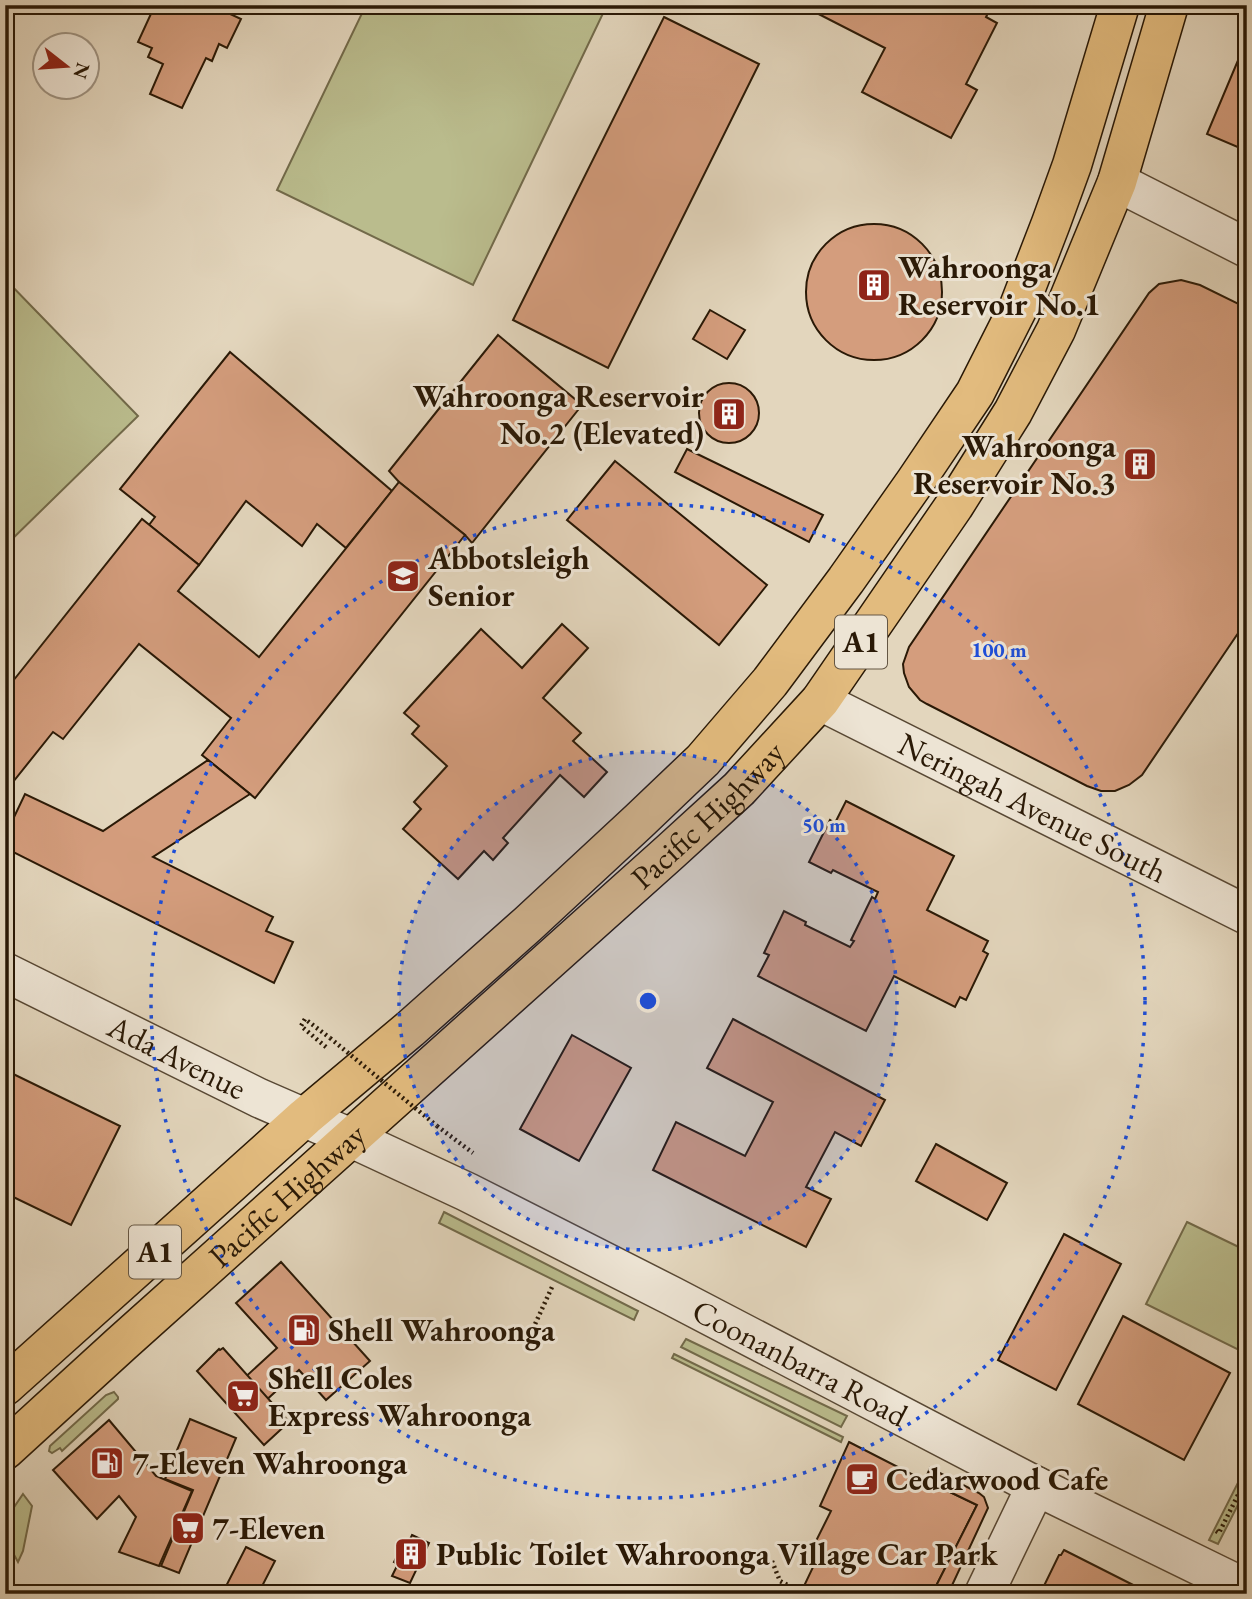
<svg xmlns="http://www.w3.org/2000/svg" width="1252" height="1599" font-family="'EB Garamond',serif">
<style>
.green{fill:#babc8d;stroke:#726a4a;stroke-width:2}
.building{fill:#d49d7d;stroke:#2a1906;stroke-width:2}
.lines{fill:none;stroke-linecap:round;stroke-linejoin:round}
.minor-casing{stroke:#584834;stroke-width:41}
.highway-casing{stroke:#2a1906;stroke-width:41}
.path{stroke:#2a1906;stroke-width:4.5;stroke-dasharray:2 3.5;stroke-linecap:butt}
.minor{stroke:#ede4d4;stroke-width:38}
.highway{stroke:#e2bb7e;stroke-width:38}
.path-bridge{stroke:#2a1906;stroke-width:4.5;stroke-dasharray:2 3.5;stroke-linecap:butt}
.ring{fill:none;stroke:#1d4ed8;stroke-width:3.5;stroke-dasharray:3.5 7}
.labels{text-anchor:middle;stroke-width:6;stroke-linejoin:round;paint-order:stroke}
.shield{fill:#ede4d4;stroke:#645644;stroke-width:2}
.shield-label{font-size:30px;font-weight:bold;fill:#2a1906}
.poi-label{font-size:32px;font-weight:bold;fill:#2a1906;stroke:#ede4d4;text-anchor:start}
.street-label{font-size:32px;fill:#2a1906;stroke:#ede4d4}
.centre{fill:#1d4ed8;stroke:#ede4d4;stroke-width:3.5}
.ring-label{font-size:21px;text-anchor:middle;font-weight:bold;fill:#1d4ed8;stroke:#ede4d4;stroke-width:6;stroke-linejoin:round;paint-order:stroke}
</style>
<rect width="100%" height="100%" fill="#e3d6bd"/>
<filter id="stains"><feTurbulence type="fractalNoise" baseFrequency=".00286" numOctaves="4"/><feColorMatrix values="0 0 0 0 .2 0 0 0 0 .09 0 0 0 0 .02 0 0 0 .5 -.17"/></filter>
<radialGradient id="worn" r=".72"><stop offset=".6" stop-color="#630" stop-opacity="0"/><stop offset="1" stop-color="#630" stop-opacity=".3"/></radialGradient>
<g class="green">
<path d="M366 5H607L473 285 277 190Z"/>
<path d="M5 279 138 416 5 546Z"/>
<path d="M444 1212 638 1311 634 1320 439 1223Z"/>
<path d="M1187 1222 1247 1251V1354L1146 1304Z"/>
<path d="M686 1339 847 1416 841 1427 681 1347Z"/>
<path d="M674 1354 843 1437 841 1442 672 1358Z"/>
<path d="M114 1392 118 1397V1399L62 1451 60 1448 52 1453 49 1451 50 1446 106 1395Z"/>
<path d="M1247 1465V1487L1218 1544 1209 1540Z"/>
<path d="M23 1494 32 1506 23 1551 18 1562 7 1542 6 1519Z"/>
</g>
<g class="building">
<path d="M155 5H232L228 13 241 19 227 48 219 44 212 61 206 58 182 108 150 94 163 64 148 57 152 48 138 42Z"/>
<path d="M801 5H992L986 17 997 23 966 84 977 90 951 138 862 92 885 48Z"/>
<path d="M664 17 759 64 608 368 513 320Z"/>
<path d="M1247 39V151L1207 134Z"/>
<circle cx="874" cy="292" r="68"/>
<path d="M1181 280 1200 285 1247 308V620L1142 775 1129 785 1115 791H1101L1087 786 927 704 920 700 909 687 904 673 903 664 909 647 1149 293 1159 284Z"/>
<path d="M710 310 745 330 727 359 693 339Z"/>
<path d="M498 335 582 405 472 543 465 535 399 482 389 471Z"/>
<path d="M230 352 392 491 346 548 317 524 302 546 246 501 199 565 149 525 155 517 120 489Z"/>
<circle cx="729" cy="413" r="30"/>
<path d="M687 449 823 515 809 542 675 472Z"/>
<path d="M615 461 767 585 719 645 567 520Z"/>
<path d="M399 482 465 535 255 798 202 755 231 718 139 644 63 739 53 732 5 792V691L142 519 199 565 178 591 259 657Z"/>
<path d="M562 624 588 648 543 698 581 733 573 741 607 772 584 797 560 775 503 838 508 843 493 860 484 851 458 879 403 829 421 809 414 802 447 766 412 734 419 726 404 713 481 629 522 668Z"/>
<path d="M208 760 250 794 153 857 273 917 266 931 293 942 274 983 5 848V836L25 794 103 831Z"/>
<path d="M846 801 954 856 927 910 988 941 983 951 988 954 966 1000 960 997 955 1007 894 976 866 1031 758 976 769 955 764 953 784 911 806 922 805 925 850 947 854 941 851 940 872 897 875 899 878 892 833 870 831 873 809 862 830 820 835 823Z"/>
<path d="M733 1019 885 1100 861 1146 835 1132 806 1187 831 1199 806 1247 653 1170 676 1122 745 1156 773 1102 707 1068Z"/>
<path d="M572 1035 631 1068 579 1161 520 1129Z"/>
<path d="M5 1070 120 1126 71 1225 5 1193Z"/>
<path d="M936 1144 1007 1183 987 1220 916 1181Z"/>
<path d="M1064 1234 1121 1264 1056 1390 998 1360Z"/>
<path d="M281 1262 370 1361 326 1400 299 1370 262 1404 241 1381 277 1348 236 1303Z"/>
<path d="M1123 1316 1230 1373 1184 1460 1078 1404Z"/>
<path d="M223 1348 289 1422 264 1445 197 1371 219 1349 220 1350Z"/>
<path d="M190 1419 236 1438 179 1573 161 1566 193 1490 165 1479Z"/>
<path d="M109 1420 156 1476 192 1491 159 1566 119 1552 136 1517 119 1496 97 1519 53 1470Z"/>
<path d="M849 1442 923 1480H925L977 1505 932 1594H819L804 1586 815 1563 807 1559 831 1511 820 1506Z"/>
<path d="M930 1468 979 1493 984 1497 988 1508 948 1594H932L977 1505 925 1480Z"/>
<path d="M412 1535 429 1543 410 1583 392 1576 398 1564 394 1562 403 1544 407 1546Z"/>
<path d="M246 1547 275 1561 258 1594H222Z"/>
<path d="M1064 1550 1151 1594H1040L1059 1555H1061Z"/>
</g>
<g class="lines">
<g class="minor-casing">
<g id="minor">
<path d="M1117 182 1247 248"/>
<path id="s1" d="M820 701 1247 915"/>
<path id="s2" d="M5 972 259 1098 351 1138 467 1192 672 1296 1036 1486 1247 1589"/>
<path d="M984 1594 1036 1486"/>
</g>
</g>
<g class="highway-casing">
<g id="highway">
<path d="M5 1386 305 1117 410 1029 528 924 639 821 703 760 770 682 846 580 915 482 975 393 1019 306 1051 223 1072 165 1120 5"/>
<path id="s3" d="M5 1450 121 1344 670 852 739 789 820 701 954 506 1013 412 1056 330 1117 182 1169 5"/>
</g>
</g>
<g class="path">
<path d="M326 1047 301 1026 305 1019 330 1038"/>
<path d="M437 1126 473 1153"/>
<path d="M526 1344 552 1287"/>
<path d="M1216 1531 1219 1533 1247 1477"/>
<path d="M772 1561 780 1581 804 1594"/>
</g>
<use href="#minor" class="minor"/>
<use href="#highway" class="highway"/>
<path class="path-bridge" d="M330 1038 437 1126"/>
</g>
<circle cx="648" cy="1001" r="249" fill="#1d4ed8" fill-opacity=".12"/>
<g class="ring">
<circle cx="648" cy="1001" r="249"/>
<circle cx="648" cy="1001" r="497"/>
</g>
<defs>
<g id="building-square" transform="scale(1.75)"><rect x="-9" y="-9" width="18" height="18" rx="4" fill="#8f2418" stroke="#ede4d4"/><path d="M-4-6H4V6H1V3H-1V6H-4ZM-2.5-4.3h1.7v1.8h-1.7ZM.8-4.3h1.7v1.8H.8ZM-2.5-1h1.7V.8h-1.7ZM.8-1h1.7V.8H.8Z" fill="#fff"/></g>
<g id="school-square" transform="scale(1.75)"><rect x="-9" y="-9" width="18" height="18" rx="4" fill="#8f2418" stroke="#ede4d4"/><path d="M0-5L7-2L0 1L-7-2ZM-4 1L0 2.5L4 1V4Q0 6-4 4Z" fill="#fff"/></g>
<g id="fuel-square" transform="scale(1.75)"><rect x="-9" y="-9" width="18" height="18" rx="4" fill="#8f2418" stroke="#ede4d4"/><path d="M-5.5-6h7V0h2V4h1.3V-2.5L3-4.5l.8-.8L6-3V5H2.5V1h-1V6h-7ZM-4.2-4.7v3.2H.2V-4.7Z" fill="#fff"/></g>
<g id="supermarket-square" transform="scale(1.75)"><rect x="-9" y="-9" width="18" height="18" rx="4" fill="#8f2418" stroke="#ede4d4"/><path d="M-6-5.5h2.5l.6 2H6L4.5 2H-2.5L-4.4-4H-6ZM-1.5 3.2a1.3 1.3 0 1 0 .1 0ZM3 3.2a1.3 1.3 0 1 0 .1 0Z" fill="#fff"/></g>
<g id="cafe-square" transform="scale(1.75)"><rect x="-9" y="-9" width="18" height="18" rx="4" fill="#8f2418" stroke="#ede4d4"/><path d="M-5.5-4.5H6V0H3Q3 3.5 0 3.5H-2.5Q-5.5 3.5-5.5 0ZM3-3.2v2h1.7v-2ZM-6 4.5H4V6H-6Z" fill="#fff"/></g>
</defs>
<g fill-rule="evenodd">
<use href="#building-square" x="874" y="285"/>
<use href="#building-square" x="729" y="414"/>
<use href="#building-square" x="1140" y="464"/>
<use href="#school-square" x="403" y="576"/>
<use href="#fuel-square" x="304" y="1330"/>
<use href="#supermarket-square" x="243" y="1396"/>
<use href="#fuel-square" x="107" y="1463"/>
<use href="#cafe-square" x="862" y="1479"/>
<use href="#supermarket-square" x="188" y="1528"/>
<use href="#building-square" x="411" y="1554"/>
</g>
<g class="labels">
<g class="shield">
<rect x="835" y="615.5" width="52" height="53" rx="5"/>
<rect x="129" y="1225.5" width="52" height="53" rx="5"/>
</g>
<g class="shield-label">
<text x="861" y="652">A1</text>
<text x="155" y="1262">A1</text>
</g>
<g class="poi-label">
<text x="898" y="278">Wahroonga<tspan x="898" dy="37">Reservoir No.1</tspan></text>
<text x="704" y="407" text-anchor="end">Wahroonga Reservoir<tspan x="704" dy="37">No.2 (Elevated)</tspan></text>
<text x="1116" y="457" text-anchor="end">Wahroonga<tspan x="1116" dy="37">Reservoir No.3</tspan></text>
<text x="428" y="569">Abbotsleigh<tspan x="428" dy="37">Senior</tspan></text>
<text x="328" y="1341">Shell Wahroonga</text>
<text x="268" y="1389">Shell Coles<tspan x="268" dy="37">Express Wahroonga</tspan></text>
<text x="132" y="1474">7-Eleven Wahroonga</text>
<text x="886" y="1490">Cedarwood Cafe</text>
<text x="212" y="1539">7-Eleven</text>
<text x="436" y="1565">Public Toilet Wahroonga Village Car Park</text>
</g>
<g class="street-label">
<text dy="11" stroke="none"><textPath href="#s1" startOffset="238">Neringah Avenue South</textPath></text>
<text dy="11" stroke="none"><textPath href="#s3" startOffset="947">Pacific Highway</textPath></text>
<text dy="11" stroke="none"><textPath href="#s2" startOffset="192">Ada Avenue</textPath></text>
<text dy="11" stroke="none"><textPath href="#s3" startOffset="380">Pacific Highway</textPath></text>
<text dy="11" stroke="none"><textPath href="#s2" startOffset="886">Coonanbarra Road</textPath></text>
</g>
</g>
<circle cx="648" cy="1001" r="10" class="centre"/>
<g class="ring-label">
<text x="999" y="657">100 m</text>
<text x="824" y="832">50 m</text>
</g>
<rect width="1252" height="1599" fill="none" stroke="#e3d6bd" stroke-width="28"/>
<rect x="7" y="7" width="1238" height="1585" fill="none" stroke="#2a1906" stroke-width="3.5"/>
<rect x="14" y="14" width="1224" height="1571" fill="none" stroke="#2a1906" stroke-width="2"/>
<g transform="translate(66 66) rotate(107)"><circle r="33" fill="#ede4d4" stroke="#9f9382" stroke-width="2"/>
<path d="M0-5L12 26L0 18L-12 26Z" fill="#8f2418"/>
<text y="-10" font-size="19" font-weight="bold" text-anchor="middle" fill="#2a1906">N</text>
</g>
<rect width="100%" height="100%" filter="url(#stains)"/>
<rect width="100%" height="100%" fill="url(#worn)"/>
</svg>
